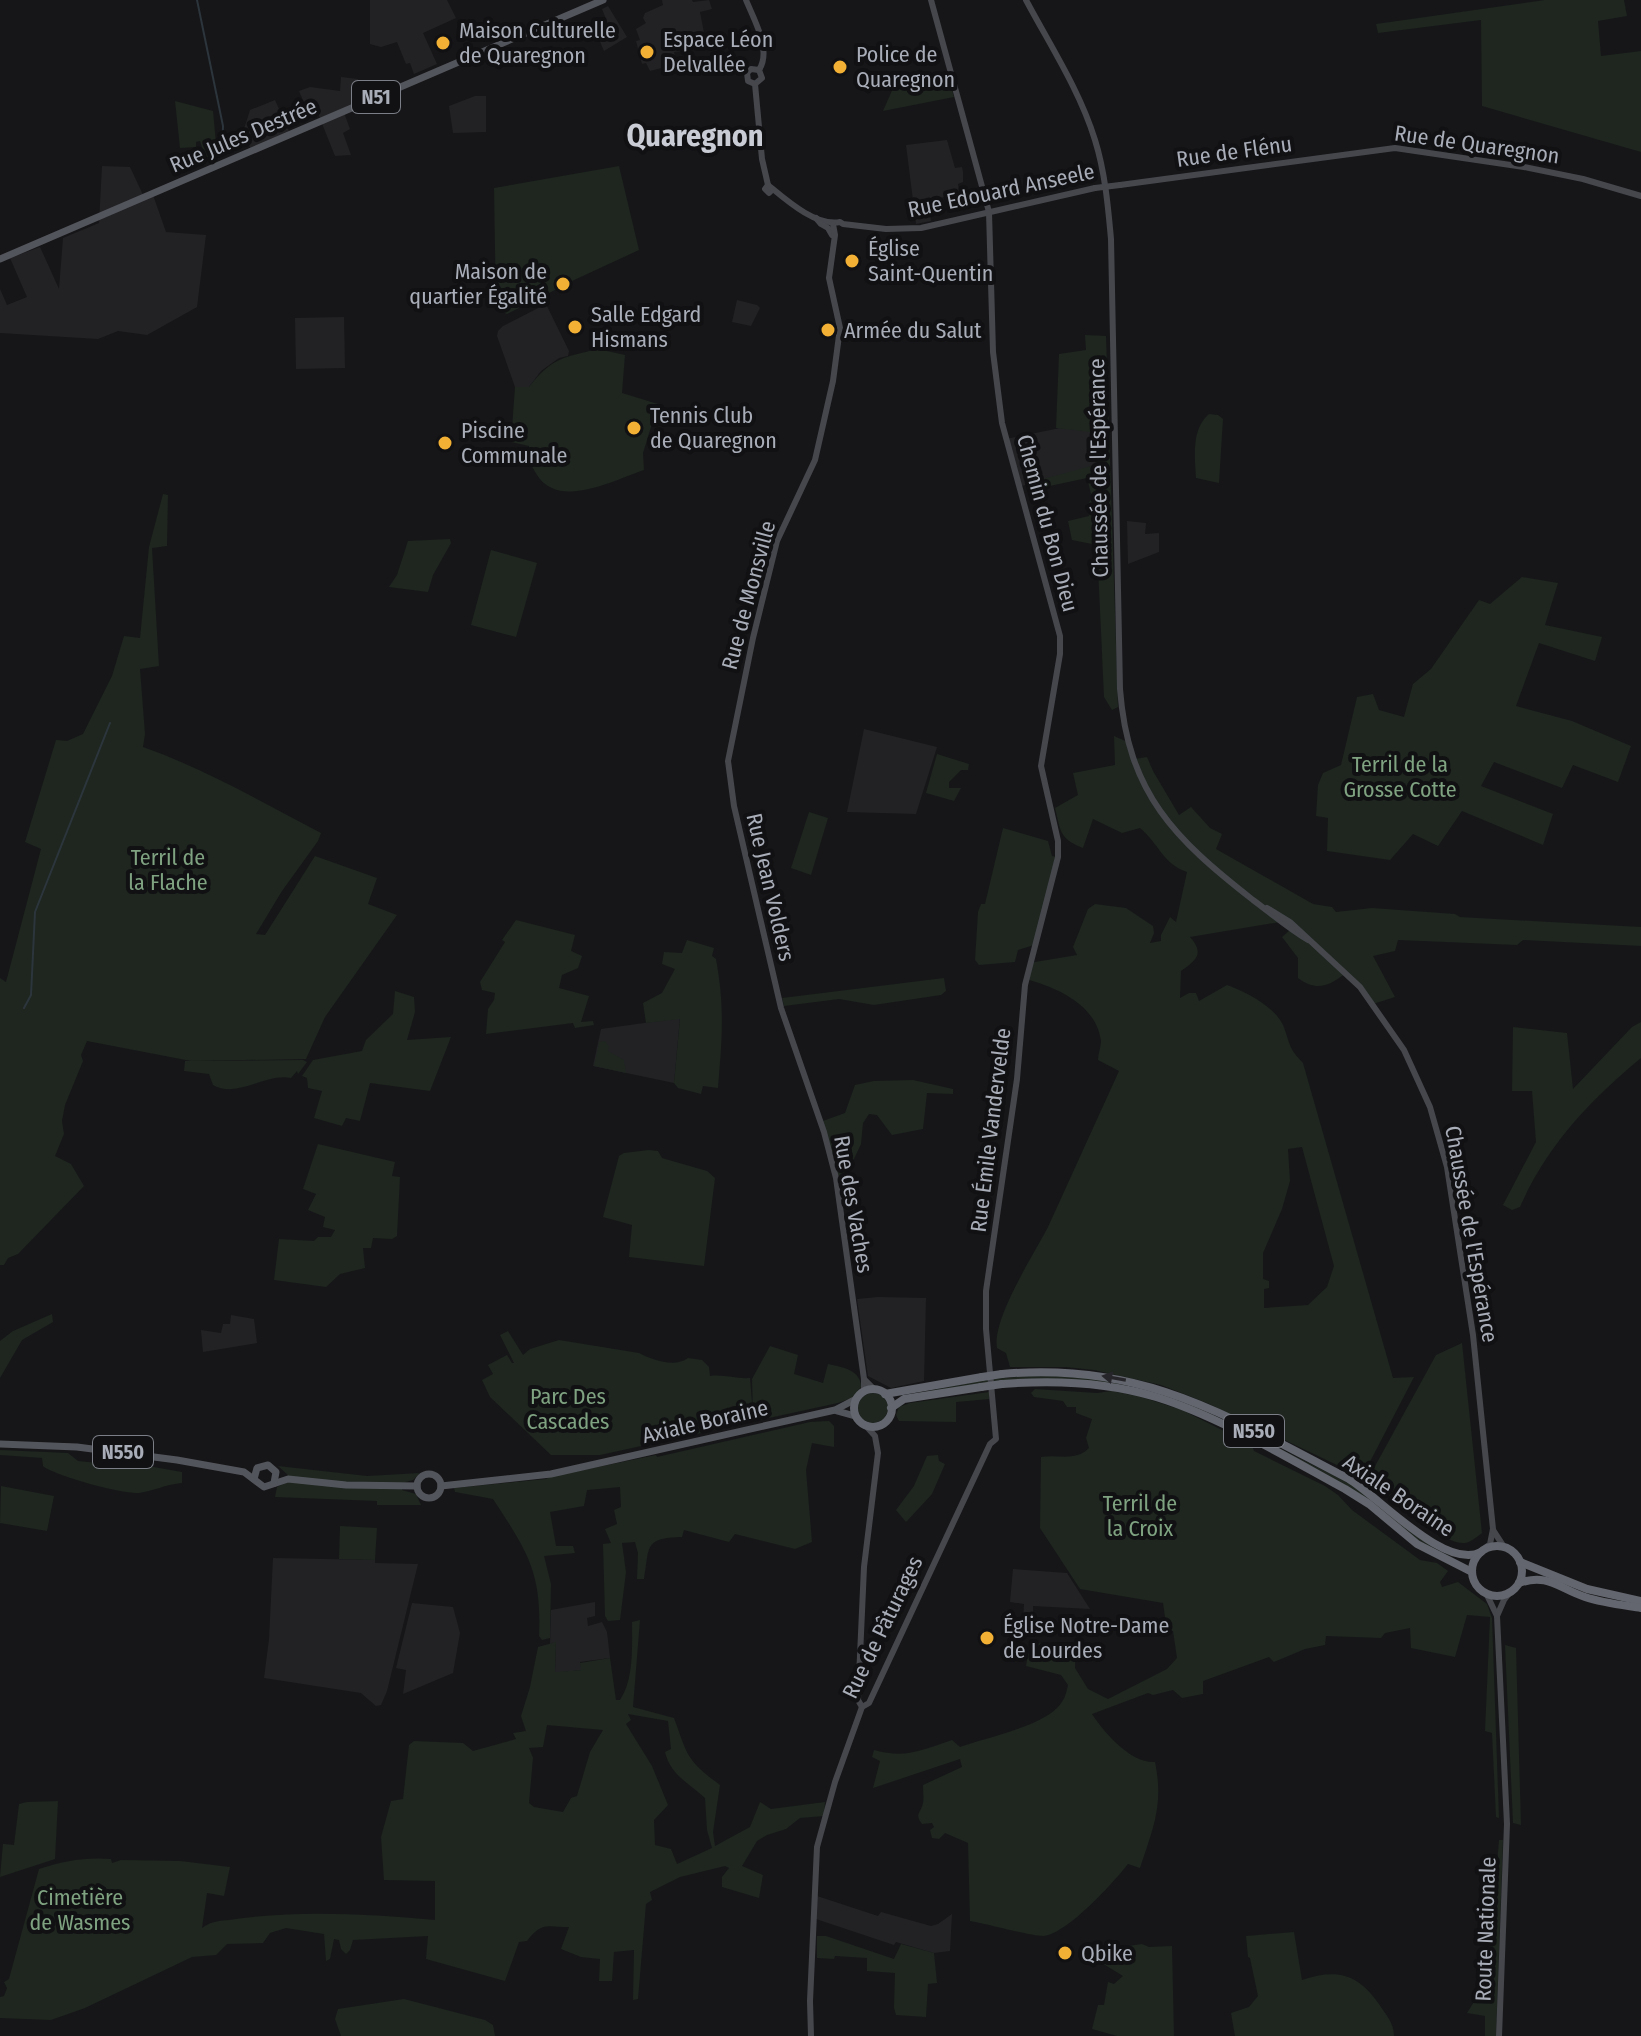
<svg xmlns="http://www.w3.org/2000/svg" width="1641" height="2036" font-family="'Fira Sans Condensed',sans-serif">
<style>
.built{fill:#222225}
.green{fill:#1e261f;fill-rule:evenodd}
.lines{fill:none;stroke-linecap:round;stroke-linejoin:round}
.stream{stroke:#2c353c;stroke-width:2}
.secondary{stroke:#45474d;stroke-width:6}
.primary{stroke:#53555c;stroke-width:7}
.highway{stroke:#63666e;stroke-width:8}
.secondary-bridge{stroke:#45474d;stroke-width:6}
.highway-bridge{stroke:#63666e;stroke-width:8}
.oneway{fill:#26262a}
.poi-dot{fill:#f2b134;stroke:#111113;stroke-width:3}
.labels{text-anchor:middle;stroke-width:8;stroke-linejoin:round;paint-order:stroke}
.shield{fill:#111113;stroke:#7b7e86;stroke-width:2}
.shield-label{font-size:20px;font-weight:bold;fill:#a8adb8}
.poi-label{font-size:22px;fill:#a8adb8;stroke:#111113;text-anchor:start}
.street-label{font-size:22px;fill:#a8adb8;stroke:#111113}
.park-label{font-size:22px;fill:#7fa381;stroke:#111113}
.district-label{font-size:30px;font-weight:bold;fill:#c9ccd4;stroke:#111113}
</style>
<rect width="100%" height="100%" fill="#161618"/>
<g class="built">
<path d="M370 0H447L456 18 423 33 437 64 414 74 410 63 406 64 397 42 381 47 370 44Z"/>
<path d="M662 0H692L693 2 709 0 712 9 700 12 707 48 674 52 677 64 650 71 646 63 642 64 636 41 640 40 636 29 646 23 643 18 645 13 663 5Z"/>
<path d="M608 6 627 37 604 51 593 25 606 19 602 9Z"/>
<path d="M341 77 358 79 366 100 343 110 350 129 343 133 351 155 335 156 319 116 311 119 299 91 310 87 340 91Z"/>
<path d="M475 96H486V132L453 133 449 106Z"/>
<path d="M275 100 289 131 250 148 244 129 250 110Z"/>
<path d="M947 140 955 168 962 167 963 172V182L958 184 960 193 928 201 931 221 916 224 906 145Z"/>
<path d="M102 166 130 167 144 197 153 195 166 232 206 235 197 307 147 335 118 331 98 339 0 333V289L7 305 27 297 10 258 40 247 59 289 63 238 99 223Z"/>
<path d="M737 300 757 305 760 308 751 326 732 322Z"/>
<path d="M546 304 569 351 568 356 559 358 541 371 529 387H515L497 336 498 331 503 326Z"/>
<path d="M344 317 345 368 296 369 295 318Z"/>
<path d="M1060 428 1090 431 1098 465 1018 487 1006 439Z"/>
<path d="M1127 521 1146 523 1145 534 1159 533V552L1128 564Z"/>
<path d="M864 729 937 747 916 814 847 812Z"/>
<path d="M680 1018 674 1083 593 1066 601 1029Z"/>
<path d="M878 1297 926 1298 924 1381 891 1388 868 1376 857 1299Z"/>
<path d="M231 1315 254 1319 257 1343 203 1352 201 1330 221 1333 223 1324H230Z"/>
<path d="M273 1558 375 1560V1563L418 1564 387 1691 381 1705 376 1706 361 1693 264 1678 269 1639Z"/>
<path d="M1013 1569 1067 1573 1090 1609 1033 1606V1623H1023L1024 1604 1010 1602Z"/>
<path d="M595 1602V1616L587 1618 588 1626 602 1622 607 1632 610 1658 580 1662 582 1670 555 1673 556 1643 550 1644 551 1610Z"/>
<path d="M412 1603 453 1607 460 1633 453 1673 403 1694 406 1670 396 1668Z"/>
<path d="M817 1896 878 1916 881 1912 931 1926 938 1924 952 1914 950 1951 934 1953 896 1942 894 1945 816 1919Z"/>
</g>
<g class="green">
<path d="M1545 0H1624L1627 16 1598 21 1601 56 1641 51V152L1482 106 1481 20 1378 33 1376 24Z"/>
<path d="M948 76 954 97 883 111 894 86Z"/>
<path d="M175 101 213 111 217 155 206 159 200 141 196 142V147L180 148Z"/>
<path d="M619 166 639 250 572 281 569 277 564 280 563 286 507 314 496 309 494 188Z"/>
<path d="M1085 335 1106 336 1118 707 1112 710 1104 697 1097 545 1072 540 1068 521 1089 516 1088 504 1092 498 1087 478 1045 487 1043 479 1098 464 1090 432 1056 428 1059 354 1086 350Z"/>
<path d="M598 349 625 355 622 393 658 404 643 453 644 470C614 480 559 510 537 475 530 464 528 458 529 446L511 442 515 387H529C553 357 562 358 598 349Z"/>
<path d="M1209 414 1218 415 1223 419 1219 483 1196 478C1195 457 1191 429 1209 414Z"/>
<path d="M163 494 168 495 167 546 152 548 159 666 140 669 145 734 143 747C205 769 262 802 321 833L318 841 282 891 256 934 265 935 315 856 377 878 368 904 397 915 325 1017 306 1059 191 1061 87 1041 81 1055 83 1061 65 1105 62 1121 64 1134 55 1156 71 1164 84 1186 18 1254 8 1258 4 1265H0V978L6 982 41 849 25 842 56 740 67 741 83 734 112 676 124 636 140 638 149 547Z"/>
<path d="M450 539 451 543 433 575 428 592 389 587 397 575 408 541Z"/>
<path d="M491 550 537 563 516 637 471 625Z"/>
<path d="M1522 577 1558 583 1545 625 1602 637 1595 661 1539 643 1516 706 1572 721 1631 746 1618 782 1573 765 1562 788 1494 762 1481 786 1553 814 1543 845 1462 811 1438 846 1413 834 1390 860 1327 851 1328 818 1316 816 1318 785 1323 773 1341 765 1357 697 1373 694 1379 710 1404 717 1413 684 1431 669 1479 600 1490 604Z"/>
<path d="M1114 736 1130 743 1135 759 1147 757 1153 771 1179 815 1191 807 1210 828 1222 834 1216 849 1313 904 1332 907 1336 912 1372 908 1455 914 1460 917 1641 927V946L1523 940 1517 945 1398 940 1395 951 1373 956 1395 997 1373 1004 1346 973C1329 986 1317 992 1298 978V958L1282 937 1290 930 1280 922 1190 937C1205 954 1196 960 1181 971L1180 998 1189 993H1196L1199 1001 1227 985C1246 992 1274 1006 1283 1025 1291 1045 1287 1046 1303 1063L1393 1378 1414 1377 1362 1477 1207 1403 1161 1385 1094 1370 1066 1367H1010L1006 1353 997 1348C992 1319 1034 1254 1048 1227L1119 1071 1098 1060C1098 1054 1101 1047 1101 1041 1096 1004 1057 988 1026 979L1029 963 1077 955 1073 947 1088 909 1095 904 1126 908 1153 926 1154 933 1150 943 1161 941V935L1170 917 1176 922 1187 872C1163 864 1159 844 1140 828L1122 833 1093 819 1083 848C1059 838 1061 832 1055 808L1078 795 1073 773 1115 765ZM1302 1147 1334 1266 1327 1287 1308 1305 1264 1308V1289L1269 1288V1281L1263 1279V1253L1282 1209 1290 1181 1288 1149Z"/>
<path d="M937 754 969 764 968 770H961L949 782V788H961L954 801 926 793Z"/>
<path d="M809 812 828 818 811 875 791 868Z"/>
<path d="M1003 828 1048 841 1052 856 1058 857 1034 945 1018 950 1015 962 979 965 975 960 978 912 981 904H985Z"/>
<path d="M516 920 575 935 571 951 582 956 578 968 562 975 559 988 589 996 581 1022 593 1021 594 1025 575 1028 573 1023 486 1034 488 1009 494 1000 495 993 482 990 480 982 505 942 502 940Z"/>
<path d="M687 940 714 948 712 956 716 959C725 1008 722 1039 718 1088L703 1086 701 1094 678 1088 674 1083 680 1019 646 1023 643 1003 662 993 675 969 662 964 664 952 682 953Z"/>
<path d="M944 978 946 991 941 995 874 1005 839 999 784 1006 782 998Z"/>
<path d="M395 991 414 997 415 1012 407 1040 451 1037 430 1091 370 1083 360 1121 346 1118 342 1126 314 1118 322 1091 308 1088 307 1078 302 1076 313 1060 362 1051 366 1040 393 1014Z"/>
<path d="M1641 1022V1058C1590 1100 1546 1147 1520 1207L1512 1210 1503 1205 1536 1142 1532 1091H1512L1513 1027 1567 1033 1573 1089 1632 1027Z"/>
<path d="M605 1041 609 1046 608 1051 624 1060 626 1073 594 1066 599 1042Z"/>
<path d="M303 1060 307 1062 298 1074 297 1071 291 1078C264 1073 238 1099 213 1085L209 1074 184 1071 185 1061Z"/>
<path d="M913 1080 953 1089V1094L927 1093 923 1129 892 1135 877 1115 869 1114 863 1123 861 1144 846 1176 840 1177 834 1171 820 1122 845 1113 855 1085 874 1081Z"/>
<path d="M318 1144 395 1162 392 1176 400 1177 397 1236 392 1239 373 1238 371 1248H363L365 1268 340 1274 326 1287 274 1280 279 1239 314 1241 318 1237H331L335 1230 323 1227 325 1217 308 1210 316 1194 303 1189Z"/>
<path d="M649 1150 658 1151 662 1158 707 1171 715 1178 704 1266 629 1257 632 1225 603 1217 619 1156 624 1153Z"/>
<path d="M52 1314 53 1322 22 1340 0 1378V1341L13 1331Z"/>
<path d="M508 1331 523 1355 530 1349 559 1340 639 1353C652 1360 675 1368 688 1358L702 1360 709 1367 710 1376C724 1374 735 1379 750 1378L753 1415 752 1379 770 1346 798 1355 794 1374 823 1383 828 1364C842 1367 861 1370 861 1387L852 1398 838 1403 600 1455H551L490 1397 482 1380 493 1374 488 1365 507 1355 512 1363H514L500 1335Z"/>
<path d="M1462 1343 1482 1533C1478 1536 1471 1542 1465 1543 1444 1546 1384 1494 1368 1479L1436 1355Z"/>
<path d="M1036 1375 1088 1377 1177 1397 1355 1486 1430 1544 1456 1559 1417 1540 1380 1509 1169 1399 1059 1379 907 1395 984 1380Z"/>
<path d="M1035 1389 1097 1393 1112 1391 1141 1397 1182 1410 1252 1445 1254 1451 1325 1486 1338 1495 1352 1510 1420 1560 1437 1563 1448 1571 1440 1582 1442 1587 1458 1582 1487 1604 1492 1618 1499 1818 1496 1817 1492 1733 1485 1731 1490 1617 1467 1615 1455 1657 1411 1648 1410 1628 1385 1633 1381 1638 1326 1636 1325 1645 1305 1649 1274 1662 1269 1657 1203 1681V1694L1182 1698 1173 1690 1153 1695 1148 1693 1092 1714C1104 1733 1132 1764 1155 1762 1164 1805 1153 1828 1140 1868L1128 1864C1113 1883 1068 1933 1044 1936 1034 1937 984 1923 970 1921L968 1843 945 1833 939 1839 932 1838 930 1830 934 1827 932 1823 922 1824C914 1814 921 1813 923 1803 924 1798 923 1790 923 1785L962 1767 960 1759 873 1788 880 1761 872 1757 874 1750C906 1759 921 1750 952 1740L960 1747C986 1738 1038 1727 1057 1708 1064 1701 1066 1695 1068 1685L1061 1675 1026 1666 1030 1643 1076 1645 1075 1668 1088 1689 1108 1699 1167 1669 1177 1658 1173 1631H1167L1163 1603 1080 1589 1040 1528 1041 1457C1059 1454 1075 1462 1089 1448L1086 1438 1092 1419 1076 1413V1407H1067L1063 1401 1034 1397 1031 1393Z"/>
<path d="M989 1392V1399L956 1402V1422L899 1421 896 1415 899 1407 910 1403Z"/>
<circle cx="873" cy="1408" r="15"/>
<path d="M829 1421 834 1426V1447L812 1443 806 1470 812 1542 795 1549 735 1534 729 1542 684 1530 682 1537C643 1538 650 1547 644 1579H637L638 1553 635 1542 622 1543 626 1572 620 1620 608 1621 605 1616 603 1544 611 1543 605 1529 617 1524 614 1510 621 1507 620 1487 587 1490 584 1506 550 1512 556 1546H573L575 1553 544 1556 551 1584 550 1638 542 1640 539 1636C542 1572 527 1551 493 1499L455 1492 454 1488 546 1479 549 1477 656 1455 657 1457 810 1422Z"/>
<path d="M0 1450 68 1453 78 1461 108 1464 114 1460 182 1472V1483C167 1484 153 1491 139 1493 122 1494 55 1476 43 1466L42 1458 0 1455Z"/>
<path d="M938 1455 939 1461 945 1464 932 1494 906 1522 896 1510 914 1486 927 1456Z"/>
<path d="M278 1466 367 1476 420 1473 413 1480 402 1483V1490L416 1494 421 1505H377V1501L275 1497 277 1487 288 1482V1475Z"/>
<path d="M1 1486 54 1496 47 1531 0 1523Z"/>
<path d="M340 1526 377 1528 375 1560 339 1559Z"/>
<path d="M640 1620 633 1707 674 1718C688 1756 686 1760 720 1785L713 1832 715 1846 750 1827 760 1802 771 1809 825 1802 824 1816 800 1818 786 1829 767 1835 757 1841 742 1866 763 1875 759 1898 722 1887V1877L729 1868 725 1866 680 1877 650 1892 652 1900 646 1904 638 1999 633 2000 634 1950 614 1952 612 1981H599L600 1959 581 1957 561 1949 569 1927C547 1927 542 1921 527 1941L519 1942 505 1981 426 1959 428 1936 353 1940 350 1950 346 1954 341 1949 339 1940 334 1939 330 1959 326 1961 324 1934 286 1928 270 1933 263 1943 227 1944 216 1955 192 1957 85 2008 51 2020 0 2018V1997L4 1996 7 1988 4 1982 9 1979 39 1869C63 1861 86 1857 111 1859L112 1863 121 1860 180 1861 230 1867 224 1896 207 1893 202 1928C212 1920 223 1921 236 1919 302 1910 368 1914 435 1920V1881L384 1880 381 1837 391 1801 403 1799 409 1745 414 1741 463 1743 473 1751 516 1739 513 1733 526 1731 521 1716 530 1687 538 1647 556 1642 555 1672 581 1670 580 1663 610 1658 616 1700H620C634 1679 632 1647 632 1622ZM628 1714 668 1721 671 1749 665 1752C671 1776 688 1782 705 1798L707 1830 712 1848 677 1864 671 1849 655 1845 654 1820 668 1805 652 1766 626 1724 631 1720ZM547 1725 603 1730 590 1752 577 1796 571 1798 563 1812 534 1807 529 1803 533 1758 529 1748 543 1747Z"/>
<path d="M1505 1645 1516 1648 1521 1825 1513 1823Z"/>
<path d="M58 1801 55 1859 0 1877 3 1844 14 1845 19 1804 27 1802Z"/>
<path d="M1499 1840H1503L1496 2036H1485V2016L1467 2013 1482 1989 1489 1965Z"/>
<path d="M1294 1932 1302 1980C1338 1968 1359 1974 1381 2007 1387 2016 1394 2024 1394 2036H1235L1231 2013 1249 2007 1258 1996 1250 1958 1248 1957 1246 1936Z"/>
<path d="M817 1936H826L894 1959 901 1944 934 1953 937 1983 928 1984 926 2017 896 2015 894 2008 895 1973 867 1971V1958L835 1956 834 1959 817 1958Z"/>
<path d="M1142 1944 1149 1947 1172 1946 1174 2036H1117L1092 2029 1098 2005H1104L1108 1982 1114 1984 1123 1976 1084 1952Z"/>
<path d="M404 1999 485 2020 493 2025 495 2036H341L335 2019 338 2009Z"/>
</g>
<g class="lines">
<g class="stream">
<path d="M197 0 223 126 222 154"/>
<path d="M24 1008 31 995 35 912 110 723"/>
</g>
<g class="secondary">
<path d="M746 0C754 20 772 50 759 70L762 78 755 84 762 159 768 185 765 189 769 193 772 190"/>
<path d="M1026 0C1050 45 1080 91 1095 140 1105 172 1108 206 1111 239L1120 689C1128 794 1175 839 1253 900 1272 914 1288 928 1308 940"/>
<path d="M755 84 748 81 747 73 751 69 759 70"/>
<path d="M768 185C785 199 816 227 840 222L843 224 886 229 921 228 1095 188"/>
<path d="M1120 185 1395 148 1524 167 1583 179 1641 196"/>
<path d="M816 218 821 224 828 228 832 235"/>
<path d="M833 224 835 235 829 278 840 328 833 381 815 460 777 541 753 638 728 761 734 806 781 1008 824 1132 836 1178 864 1379V1392"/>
<path d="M1267 908 1290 922 1360 987 1404 1050 1430 1107 1447 1167 1473 1335 1493 1529 1490 1544 1485 1548"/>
<path d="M864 1379 875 1390"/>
<path d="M1493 1530 1504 1547"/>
<path d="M1486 1593 1497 1616 1507 1824 1499 2036"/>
<path d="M1497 1616 1504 1600 1511 1591"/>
<path d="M862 1707 858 1700 864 1567 878 1453 875 1436 866 1426"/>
<path d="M811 2036 810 2001 817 1847 835 1782 862 1707 869 1703 990 1444 996 1439 986 1329V1291L1017 1079 1025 985 1058 857V841L1041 766 1060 654V636L1002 423 993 352 989 212 931 0"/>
</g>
<g class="primary">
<path d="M0 259 603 0"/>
<path d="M837 1411 855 1416"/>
<path d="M0 1444 77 1447 177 1460 244 1472 264 1487 288 1479 346 1485 417 1486"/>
<circle cx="429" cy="1486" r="12"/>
<path d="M254 1479 257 1468 268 1465 276 1472 274 1483"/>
<path d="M441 1486 551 1474 835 1410 856 1399"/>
</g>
<g class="highway">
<path d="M1002 1374C1144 1361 1229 1417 1349 1479 1379 1497 1446 1571 1481 1552"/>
<path d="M1002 1384C1053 1380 1107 1382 1156 1397 1218 1416 1288 1458 1345 1489L1369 1504 1417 1544 1472 1572"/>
<circle cx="873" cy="1408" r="19"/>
<path d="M885 1394 982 1377"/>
<path d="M891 1408 904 1399 981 1387"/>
<circle cx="1497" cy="1571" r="25"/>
<path d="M1520 1562 1587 1589 1641 1601"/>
<path d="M1519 1583C1548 1573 1558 1588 1585 1597 1603 1603 1622 1605 1641 1608"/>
</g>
<path class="secondary-bridge" d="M1095 188 1120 185"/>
<g class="highway-bridge">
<path d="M982 1377 1002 1374"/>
<path d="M981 1387 1002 1384"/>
</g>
</g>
<defs><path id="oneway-solid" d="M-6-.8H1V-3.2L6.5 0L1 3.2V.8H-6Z" transform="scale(2)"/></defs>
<use class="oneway" href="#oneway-solid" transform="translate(1114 1378) rotate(-170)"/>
<g class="poi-dot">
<circle cx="443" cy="43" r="8"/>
<circle cx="647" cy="52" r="8"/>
<circle cx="840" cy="67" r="8"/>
<circle cx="852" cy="261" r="8"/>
<circle cx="563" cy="284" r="8"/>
<circle cx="575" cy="327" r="8"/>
<circle cx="828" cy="330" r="8"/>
<circle cx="634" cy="428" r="8"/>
<circle cx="445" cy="443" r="8"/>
<circle cx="987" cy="1638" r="8"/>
<circle cx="1065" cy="1953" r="8"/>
</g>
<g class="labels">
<g class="shield">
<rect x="352" y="81" width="48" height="32" rx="6"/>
<rect x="1224" y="1415" width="60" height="32" rx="6"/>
<rect x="93" y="1436" width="60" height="32" rx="6"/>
</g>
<g class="shield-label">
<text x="376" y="104">N51</text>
<text x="1254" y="1438">N550</text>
<text x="123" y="1459">N550</text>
</g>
<g class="poi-label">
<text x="459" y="38">Maison Culturelle<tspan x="459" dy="25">de Quaregnon</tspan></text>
<text x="663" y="47">Espace Léon<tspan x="663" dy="25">Delvallée</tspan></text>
<text x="856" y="62">Police de<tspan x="856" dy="25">Quaregnon</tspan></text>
<text x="868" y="256">Église<tspan x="868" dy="25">Saint-Quentin</tspan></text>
<text x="547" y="279" text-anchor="end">Maison de<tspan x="547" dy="25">quartier Égalité</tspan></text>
<text x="591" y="322">Salle Edgard<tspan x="591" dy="25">Hismans</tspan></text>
<text x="844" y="338">Armée du Salut</text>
<text x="650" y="423">Tennis Club<tspan x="650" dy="25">de Quaregnon</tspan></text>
<text x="461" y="438">Piscine<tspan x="461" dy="25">Communale</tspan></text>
<text x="1003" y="1633">Église Notre-Dame<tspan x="1003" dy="25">de Lourdes</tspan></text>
<text x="1081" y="1961">Qbike</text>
</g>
<g class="street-label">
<text transform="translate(243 135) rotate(-23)" y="8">Rue Jules Destrée</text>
<text transform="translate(1477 144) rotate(8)" y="8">Rue de Quaregnon</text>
<text transform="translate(1234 151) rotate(-8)" y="8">Rue de Flénu</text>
<text transform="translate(1001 190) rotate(-12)" y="8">Rue Edouard Anseele</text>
<text transform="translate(1098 468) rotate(-91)" y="8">Chaussée de l'Espérance</text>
<text transform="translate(1048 523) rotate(75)" y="8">Chemin du Bon Dieu</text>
<text transform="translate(748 595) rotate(-75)" y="8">Rue de Monsville</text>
<text transform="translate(771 887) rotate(77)" y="8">Rue Jean Volders</text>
<text transform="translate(990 1130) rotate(-83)" y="8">Rue Émile Vandervelde</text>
<text transform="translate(854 1204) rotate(80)" y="8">Rue des Vaches</text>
<text transform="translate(1472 1234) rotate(80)" y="8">Chaussée de l'Espérance</text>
<text transform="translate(705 1421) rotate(-13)" y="8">Axiale Boraine</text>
<text transform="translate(1399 1495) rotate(34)" y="8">Axiale Boraine</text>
<text transform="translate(882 1627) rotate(-64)" y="8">Rue de Pâturages</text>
<text transform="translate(1485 1929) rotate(-88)" y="8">Route Nationale</text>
</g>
<g class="park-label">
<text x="1400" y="772">Terril de la<tspan x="1400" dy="25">Grosse Cotte</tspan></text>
<text x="168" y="865">Terril de<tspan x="168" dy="25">la Flache</tspan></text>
<text x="568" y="1404">Parc Des<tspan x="568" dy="25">Cascades</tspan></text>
<text x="1140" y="1511">Terril de<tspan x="1140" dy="25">la Croix</tspan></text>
<text x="80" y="1905">Cimetière<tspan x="80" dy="25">de Wasmes</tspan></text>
</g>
<g class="district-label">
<text x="695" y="146">Quaregnon</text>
</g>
</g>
</svg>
